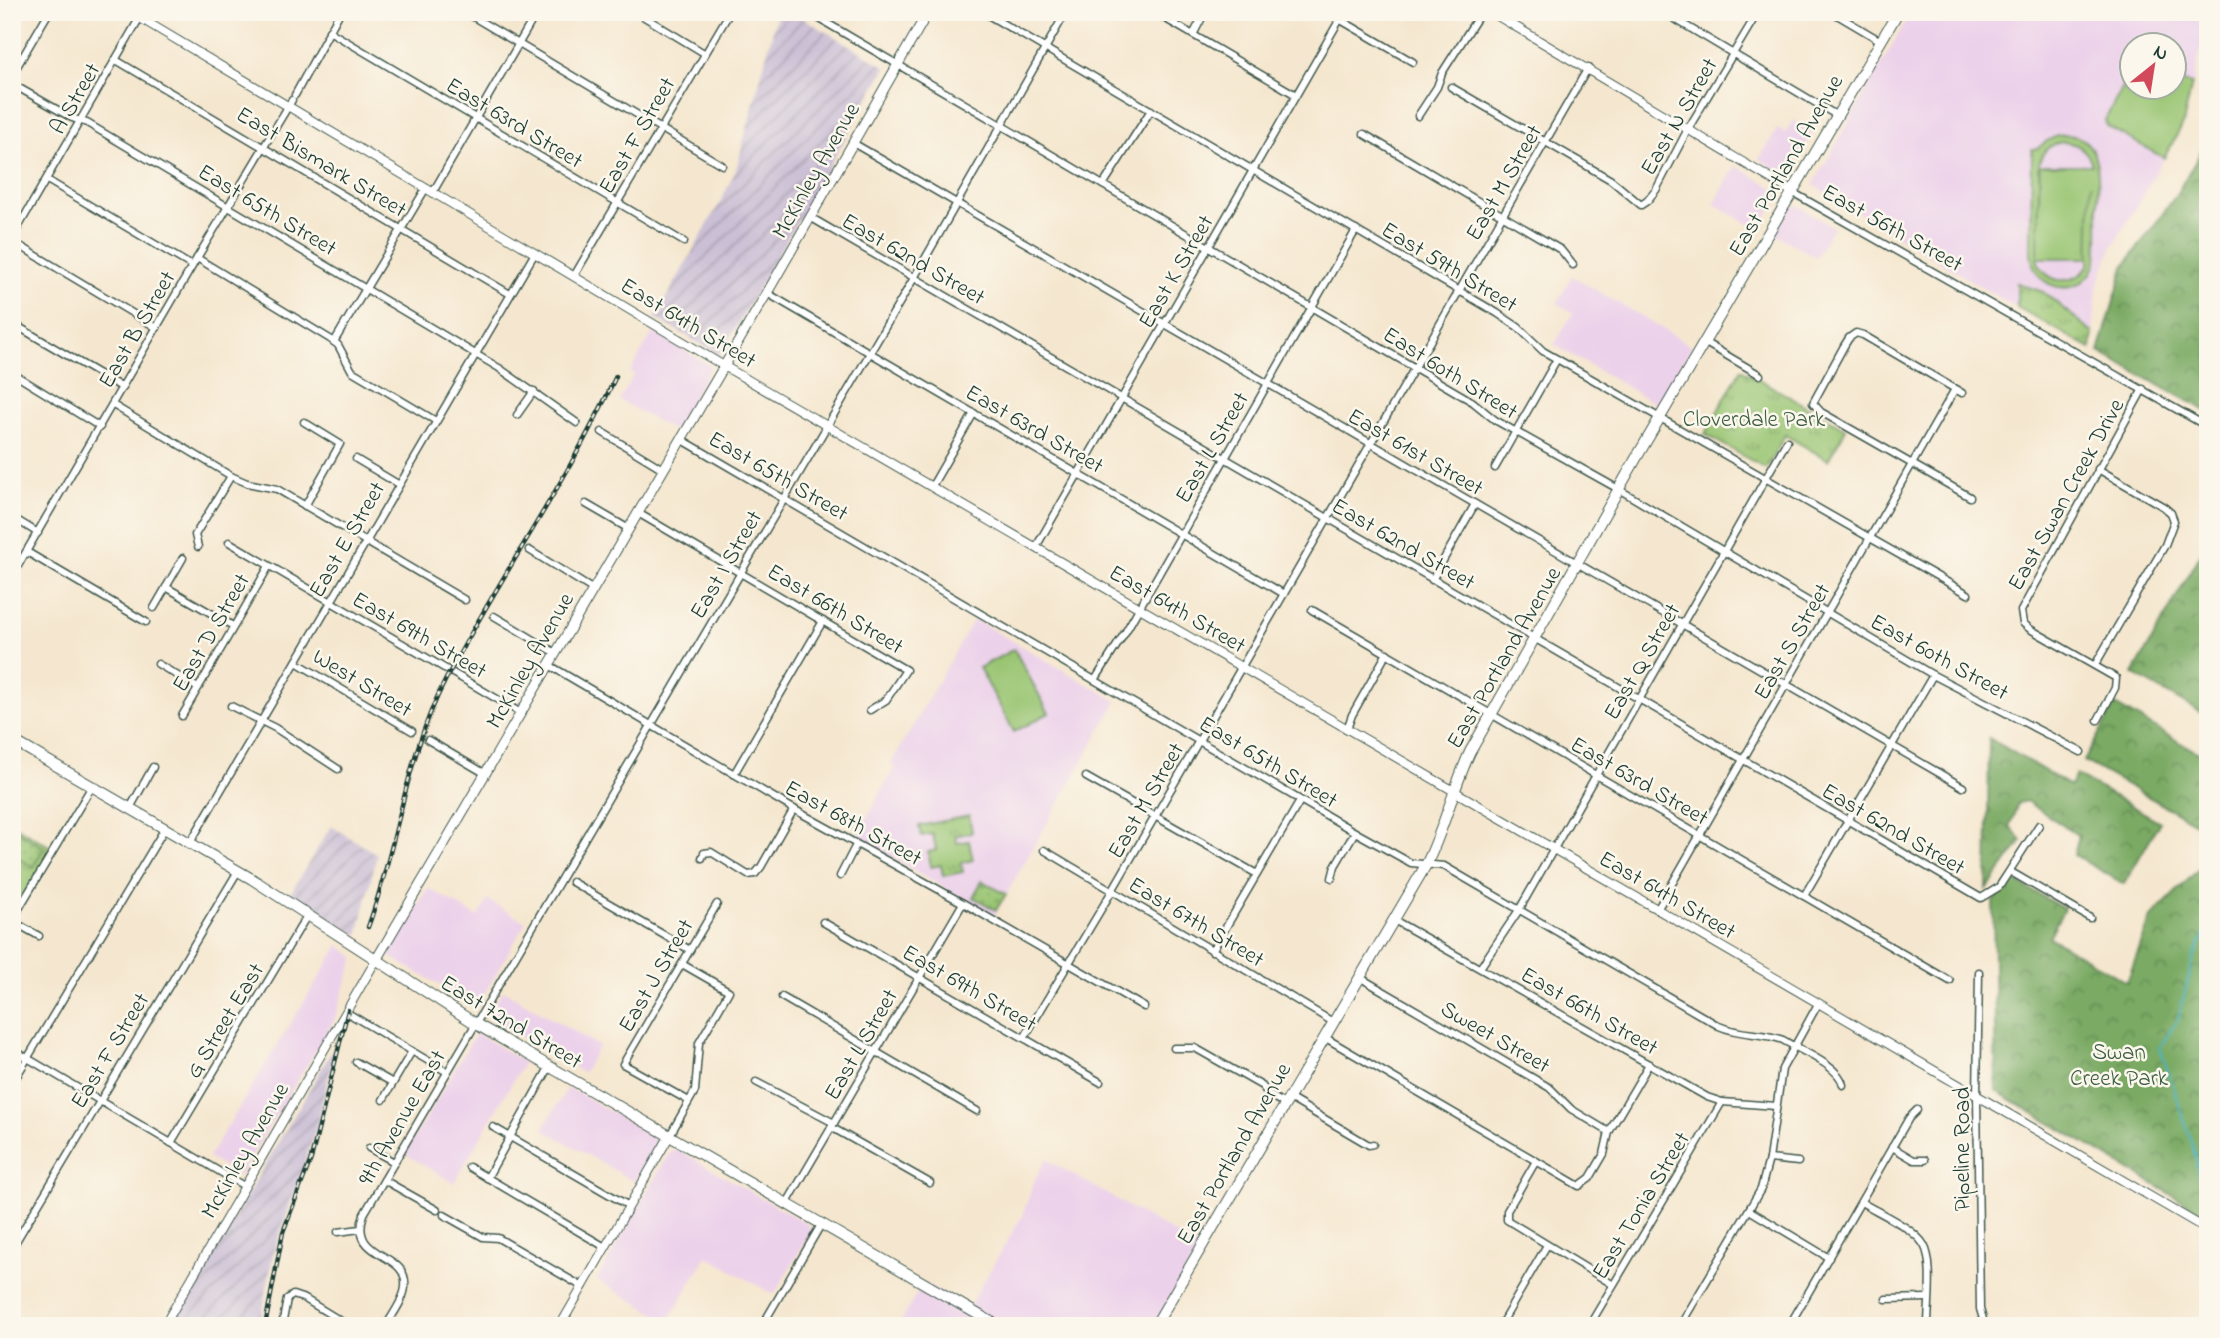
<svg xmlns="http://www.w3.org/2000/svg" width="2220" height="1338" font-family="'Indie Flower',sans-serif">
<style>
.built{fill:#ecd1ea;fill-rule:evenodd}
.industrial{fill:url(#industrial-furrows)}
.grass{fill:url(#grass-tufts);stroke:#5c8153;stroke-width:2}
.forest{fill:url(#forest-crowns);stroke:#4c744c;stroke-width:2}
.garden{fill:url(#garden-dots);stroke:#5c8153;stroke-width:2}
.pitch{fill:#99c572;stroke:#5c8153;stroke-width:2;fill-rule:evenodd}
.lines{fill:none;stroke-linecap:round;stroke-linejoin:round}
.stream{stroke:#47b4c3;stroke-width:2}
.minor-casing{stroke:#3f564b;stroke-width:9}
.tertiary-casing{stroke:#3f564b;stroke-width:10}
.secondary-casing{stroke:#3f564b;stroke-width:11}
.primary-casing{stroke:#3f564b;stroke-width:12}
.minor{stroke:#fff;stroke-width:6}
.tertiary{stroke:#fff;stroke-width:8}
.secondary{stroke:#fff;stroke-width:9}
.primary{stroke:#fff;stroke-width:10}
.rail-casing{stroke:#1f3d34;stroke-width:4.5}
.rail{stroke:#fbf7ec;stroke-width:2;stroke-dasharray:5;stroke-linecap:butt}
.labels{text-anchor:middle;stroke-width:5;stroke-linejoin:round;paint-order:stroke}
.street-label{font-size:23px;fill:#1f3d34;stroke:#fbf7ec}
.park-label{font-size:23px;fill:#3e5f44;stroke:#fbf7ec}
</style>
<defs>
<pattern id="industrial-furrows" width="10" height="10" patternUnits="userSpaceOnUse" patternTransform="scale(1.75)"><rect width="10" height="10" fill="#cbbfd5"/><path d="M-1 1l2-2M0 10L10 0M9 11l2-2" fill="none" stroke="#a49cae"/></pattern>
<pattern id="grass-tufts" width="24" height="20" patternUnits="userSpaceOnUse" patternTransform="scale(1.75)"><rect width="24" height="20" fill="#99c572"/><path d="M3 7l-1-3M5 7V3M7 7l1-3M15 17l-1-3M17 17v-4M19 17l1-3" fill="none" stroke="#7ca15e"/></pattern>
<pattern id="forest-crowns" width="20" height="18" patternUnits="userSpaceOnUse" patternTransform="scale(1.75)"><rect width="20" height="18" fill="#7aaa64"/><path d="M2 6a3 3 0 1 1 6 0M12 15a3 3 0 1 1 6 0" fill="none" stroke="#638c53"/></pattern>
<pattern id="garden-dots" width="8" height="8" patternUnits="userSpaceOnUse" patternTransform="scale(1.75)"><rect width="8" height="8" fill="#99c572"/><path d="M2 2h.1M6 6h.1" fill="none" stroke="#7ca15e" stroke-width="1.8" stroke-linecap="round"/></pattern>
</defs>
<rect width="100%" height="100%" fill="#fbf7ec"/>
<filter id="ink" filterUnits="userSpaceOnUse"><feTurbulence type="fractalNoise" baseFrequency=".0143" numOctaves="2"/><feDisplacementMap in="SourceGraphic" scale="14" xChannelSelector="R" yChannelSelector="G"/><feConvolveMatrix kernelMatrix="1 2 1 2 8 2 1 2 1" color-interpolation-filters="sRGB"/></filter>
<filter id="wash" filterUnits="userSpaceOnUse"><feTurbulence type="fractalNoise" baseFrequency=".00686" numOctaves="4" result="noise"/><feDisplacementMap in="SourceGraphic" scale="28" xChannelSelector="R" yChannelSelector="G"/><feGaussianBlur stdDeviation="1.57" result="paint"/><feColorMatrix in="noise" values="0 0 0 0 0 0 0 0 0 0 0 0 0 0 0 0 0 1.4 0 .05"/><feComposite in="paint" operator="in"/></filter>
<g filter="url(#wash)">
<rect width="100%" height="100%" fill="#f5e7cf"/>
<g class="built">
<path d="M1911 12H2208V28L2204 35 2184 124 2112 248 2097 288 2093 333 2043 292 2017 284V307L1996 296 1813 185ZM2132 46H2174V88H2132Z"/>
<path d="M1793 120 1813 131 1789 173 1786 175 1759 159 1777 129 1785 133Z"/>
<path d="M1736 166 1781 192 1759 230 1714 204Z"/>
<path d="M1796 205 1833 227 1816 257 1775 234 1790 208Z"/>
<path d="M1572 276 1692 346 1658 405 1554 345 1573 313 1557 303Z"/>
<path d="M653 332 711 366 674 431 619 400 634 375 630 372Z"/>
<path d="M974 619 1117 701 994 916 856 837 895 767 891 764Z"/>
<path d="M428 888 478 917 488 900 526 922 477 1007 389 956Z"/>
<path d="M339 945 355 957 334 1021 239 1176 208 1158Z"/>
<path d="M503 990 599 1046 583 1073 487 1017Z"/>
<path d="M476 1033 524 1062 454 1183 405 1154Z"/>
<path d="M568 1087 656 1138 657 1143 634 1182 543 1129Z"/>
<path d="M676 1149 809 1225 811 1230 809 1235 774 1295 707 1256 668 1321 597 1280 668 1155Z"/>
<path d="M1046 1159 1200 1248 1155 1326H898L923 1283 968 1308 1022 1216 1035 1179Z"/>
</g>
<g class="industrial">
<path d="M778 12H793L886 67 720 355 655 318 721 201 736 170Z"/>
<path d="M331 826 377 854 358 935 290 894Z"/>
<path d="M335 1050 317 1126 273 1255 260 1326H180L173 1322 332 1051Z"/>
</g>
<g class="grass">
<path d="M2017 283 2043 292 2093 333 2091 349 2017 307Z"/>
<path d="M1741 369 1846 429 1828 460 1785 435 1766 469 1705 434Z"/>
<path d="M969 816 972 832 955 836 957 843 969 841 973 860 961 863 963 872 943 876 941 865 931 867 928 852 936 850 933 834 921 836 919 826Z"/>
<path d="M12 824 54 849 12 920Z"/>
</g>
<g class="forest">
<path d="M2208 140V412L2099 352 2124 267 2174 198Z"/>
<path d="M2208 541V717L2133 674Z"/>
<path d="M2115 705 2204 756 2208 750V830L2084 761Z"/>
<path d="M1989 738 2070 786 2076 775 2160 822 2124 884 2074 855 2079 836 2026 801 2018 803 2010 826 2022 841 1987 889Z"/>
<path d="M2208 860V1216L1996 1091 1993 901 2012 879 2064 909 2049 937 2127 982 2151 917Z"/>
</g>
<g class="garden">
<path d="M19 832 44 848 33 867 12 854V839Z"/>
<path d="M982 881 1006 894 996 910 973 897Z"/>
</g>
<g class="pitch">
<path d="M2131 72 2132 88H2174L2175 80 2192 84 2183 124 2164 158 2107 126 2105 120Z"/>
<path d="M2057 136C2105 129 2098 179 2098 210 2098 226 2099 243 2097 260 2086 300 2034 295 2031 254L2032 149 2038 148 2047 141ZM2063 142C2078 143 2088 150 2092 165H2040L2038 256 2039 163C2042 151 2050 144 2063 142ZM2091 184 2089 264C2076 288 2044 285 2037 258H2089Z"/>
<path d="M1014 649 1049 713 1014 732 979 668Z"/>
</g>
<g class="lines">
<path class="stream" d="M2208 927 2194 956 2178 1019 2160 1047 2194 1150 2201 1187 2208 1195"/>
</g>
</g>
<g filter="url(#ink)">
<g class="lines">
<g class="minor-casing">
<g id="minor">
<path d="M465 12 722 165"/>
<path d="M636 12 704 53"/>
<path d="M808 12 1473 402 1495 420 1620 490 1933 675 2081 752"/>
<path d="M983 12 1497 313 1518 327 1543 351 1968 594"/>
<path d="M1154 12 1296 95"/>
<path d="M1327 12 1413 62"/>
<path d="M1663 12 1836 115"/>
<path d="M1832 12 1881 41"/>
<path d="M329 31 684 242"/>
<path d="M1193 35 1205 12"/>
<path d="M116 60 510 294"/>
<path d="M12 75 49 12"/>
<path d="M12 84 72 118 87 123 499 368 577 423"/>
<path d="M1451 87 1611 180 1641 205 1647 201 1656 190 1688 129 1758 12"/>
<path d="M295 95 340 12"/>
<path d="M1418 116 1437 87 1442 73 1481 12"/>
<path d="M1364 134 1561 250 1573 265"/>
<path d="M853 143 1963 787"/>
<path d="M47 180 192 266"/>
<path d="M1103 185 1151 110"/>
<path d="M433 192 537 12"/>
<path d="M1792 192 2208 427"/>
<path d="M810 217 1981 898 1999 887 2039 825"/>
<path d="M12 238 143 12"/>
<path d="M12 241 157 328"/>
<path d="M197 258 330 339 338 345 352 371 436 421"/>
<path d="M574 276 730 12"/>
<path d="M767 293 1284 594"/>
<path d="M12 323 123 388"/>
<path d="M334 342 426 188"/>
<path d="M1704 342 1760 375"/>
<path d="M12 373 100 427"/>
<path d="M1962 393 1863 335 1856 333 1849 338 1844 346 1813 403 1821 412 1970 497"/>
<path d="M113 405 231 476 247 483 277 489 465 600"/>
<path d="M517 415 534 391"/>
<path d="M304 422 340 444 305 506"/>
<path d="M602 432 663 469"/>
<path d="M681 439 1355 832 1411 863 1444 866 1719 1026C1741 1036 1762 1032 1783 1040 1799 1050 1840 1066 1843 1085"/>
<path d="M356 459 398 484"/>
<path d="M1495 468 1557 359"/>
<path d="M932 486 974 413"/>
<path d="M586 504 629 529"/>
<path d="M638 513 906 670 886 700 870 710"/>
<path d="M12 517 38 533"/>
<path d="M229 542 521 713"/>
<path d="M198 547 195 535 231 476"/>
<path d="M1036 547 1344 12"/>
<path d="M529 550 592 589"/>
<path d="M27 552 146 622"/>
<path d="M12 576 197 258 292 100"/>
<path d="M1432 580 1475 504"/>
<path d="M166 587 233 626"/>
<path d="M154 608 183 558"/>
<path d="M1312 610 1950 981"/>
<path d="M494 616 556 653"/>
<path d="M296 662 412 731"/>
<path d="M158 664 198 688"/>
<path d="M549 665 797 811 963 903 1144 1007"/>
<path d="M2095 665 2165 545 2174 521 2171 513 2164 507 2098 469"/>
<path d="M1095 680 1126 631 1356 230"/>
<path d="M231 706 275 728 338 769"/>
<path d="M182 716 269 566"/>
<path d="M2098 720 2115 688 2116 678 2030 629 2023 623 2021 611 2143 389"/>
<path d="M1347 729 1352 715 1387 653"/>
<path d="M428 740 486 774"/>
<path d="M734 774 823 621"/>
<path d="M1086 777 1257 874"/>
<path d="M130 808 153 767"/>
<path d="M190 843 535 253"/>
<path d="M1044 850 1333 1022"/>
<path d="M702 858 704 853 711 852 748 875 755 874 761 867 794 809"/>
<path d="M2011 872 2090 918"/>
<path d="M840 876 856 845"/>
<path d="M1332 878 1335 866 1355 832"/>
<path d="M572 882 690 950"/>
<path d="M1804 896 1933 675"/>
<path d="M1657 910 1955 389"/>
<path d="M12 920 92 786"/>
<path d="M1394 920 1707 1097 1722 1102 1776 1106"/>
<path d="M12 921 39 936"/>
<path d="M823 922 1100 1082"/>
<path d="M1212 951 1300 801"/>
<path d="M1480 968 1519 910 1787 441"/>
<path d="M1979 972 1977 1096 1979 1233 1980 1309 1985 1326"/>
<path d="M1359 977 1550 1088 1571 1109 1609 1132"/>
<path d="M782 997 977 1111"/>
<path d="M346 1012 447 1072"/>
<path d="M1324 1037 1579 1186 1590 1178 1604 1154 1609 1132 1649 1064"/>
<path d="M1024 1038 1112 891 1588 68"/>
<path d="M1174 1048H1195L1262 1086 1269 1095 1285 1104"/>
<path d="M12 1049 244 1186"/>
<path d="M356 1062 393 1083"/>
<path d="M756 1082 834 1123"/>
<path d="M12 1084 165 828"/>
<path d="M1289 1098 1369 1145 1373 1144"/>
<path d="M383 1100 412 1051"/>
<path d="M689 1101 623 1064 717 904"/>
<path d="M493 1127 629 1206"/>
<path d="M831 1127 930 1183"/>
<path d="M670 1135 695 1091 699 1043 729 991 682 964"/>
<path d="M171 1143 308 914"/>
<path d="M1892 1147 1914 1160H1925"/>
<path d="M369 1148 394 1162"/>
<path d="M1769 1159 1798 1162"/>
<path d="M1536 1161 1507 1211V1220L1612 1284"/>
<path d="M469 1167 605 1247"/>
<path d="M487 1178 550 1066"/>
<path d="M384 1180 437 1210"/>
<path d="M1861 1202C1879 1213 1914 1228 1924 1245 1934 1262 1928 1305 1928 1326"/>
<path d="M787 1203 963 903"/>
<path d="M1749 1210 1829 1258"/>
<path d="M444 1215 483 1237 498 1238 583 1287"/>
<path d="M338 1232 360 1229"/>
<path d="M12 1248 238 871"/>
<path d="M1886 1299 1928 1298"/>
<path d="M282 1326 287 1299 293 1295 305 1299 349 1326"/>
<path d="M386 1326C392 1315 404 1300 405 1287 409 1250 348 1261 364 1214L914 278 1066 12"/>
<path d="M762 1326 822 1223"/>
<path d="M1500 1326 1547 1245"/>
<path d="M1589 1326 1722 1102"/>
<path d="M1680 1326 1761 1189 1769 1159 1782 1069 1818 1004"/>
<path d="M1789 1326 1909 1118 1917 1110"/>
</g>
</g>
<g class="tertiary-casing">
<g id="tertiary">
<path d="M130 12 724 366 2208 1230"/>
<path d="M1491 12 1791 191"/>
<path d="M164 1326 376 960"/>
<path d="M560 1326 670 1135"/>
</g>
</g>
<g class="secondary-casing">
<path id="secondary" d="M376 960 767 293 928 12"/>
</g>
<g class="primary-casing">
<g id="primary">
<path d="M12 740 252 879 476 1024 998 1326"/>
<path d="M1155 1326 1426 865C1444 829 1453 789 1470 752L1638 455 1898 12"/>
</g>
</g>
<use href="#minor" class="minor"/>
<use href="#tertiary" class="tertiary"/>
<use href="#secondary" class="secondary"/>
<use href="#primary" class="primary"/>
<g class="rail-casing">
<g id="rail">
<path d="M368 927C398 845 405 757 446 679 500 576 568 481 616 376"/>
<path d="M265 1326 283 1232 311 1159 348 1010"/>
</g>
</g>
<use href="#rail" class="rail"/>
</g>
</g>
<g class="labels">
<g class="street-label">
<text transform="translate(74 98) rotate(-60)" y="8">A Street</text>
<text transform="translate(1678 116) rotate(-60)" y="8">East N Street</text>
<text transform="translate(515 122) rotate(31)" y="8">East 63rd Street</text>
<text transform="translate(636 135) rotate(-60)" y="8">East F Street</text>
<text transform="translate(322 161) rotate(31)" y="8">East Bismark Street</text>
<text transform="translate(1785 165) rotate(-60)" y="8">East Portland Avenue</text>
<text transform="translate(815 170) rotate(-60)" y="8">McKinley Avenue</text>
<text transform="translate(1503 182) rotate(-60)" y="8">East M Street</text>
<text transform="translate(268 209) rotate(31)" y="8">East 65th Street</text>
<text transform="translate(1893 227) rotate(29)" y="8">East 56th Street</text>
<text transform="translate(914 258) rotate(30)" y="8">East 62nd Street</text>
<text transform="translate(1450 266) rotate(31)" y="8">East 59th Street</text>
<text transform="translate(1175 271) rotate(-60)" y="8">East K Street</text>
<text transform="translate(689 322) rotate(31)" y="8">East 64th Street</text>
<text transform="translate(136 329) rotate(-60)" y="8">East B Street</text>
<text transform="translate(1451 372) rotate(32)" y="8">East 60th Street</text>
<text transform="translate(1035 428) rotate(30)" y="8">East 63rd Street</text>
<text transform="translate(1211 447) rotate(-60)" y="8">East L Street</text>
<text transform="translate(1416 451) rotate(30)" y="8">East 61st Street</text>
<text transform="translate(779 475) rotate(30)" y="8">East 65th Street</text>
<text transform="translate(2065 494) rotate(-61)" y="8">East Swan Creek Drive</text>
<text transform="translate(346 539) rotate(-60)" y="8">East E Street</text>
<text transform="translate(1404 543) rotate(30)" y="8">East 62nd Street</text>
<text transform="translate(725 564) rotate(-60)" y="8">East I Street</text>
<text transform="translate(836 608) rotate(31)" y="8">East 66th Street</text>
<text transform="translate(1178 608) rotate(30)" y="8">East 64th Street</text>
<text transform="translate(210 632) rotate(-60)" y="8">East D Street</text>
<text transform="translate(420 634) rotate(30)" y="8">East 69th Street</text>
<text transform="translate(1791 641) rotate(-60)" y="8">East S Street</text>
<text transform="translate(1940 656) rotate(29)" y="8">East 60th Street</text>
<text transform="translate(1503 657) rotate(-60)" y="8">East Portland Avenue</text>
<text transform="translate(529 660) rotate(-60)" y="8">McKinley Avenue</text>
<text transform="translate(1641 661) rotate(-60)" y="8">East Q Street</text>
<text transform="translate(363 682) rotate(31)" y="8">West Street</text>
<text transform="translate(1269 761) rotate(31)" y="8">East 65th Street</text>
<text transform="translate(1640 780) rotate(30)" y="8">East 63rd Street</text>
<text transform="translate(1145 800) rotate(-60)" y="8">East M Street</text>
<text transform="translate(854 822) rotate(29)" y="8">East 68th Street</text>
<text transform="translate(1894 828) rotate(30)" y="8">East 62nd Street</text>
<text transform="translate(1668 894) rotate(30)" y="8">East 64th Street</text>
<text transform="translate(1197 921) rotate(31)" y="8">East 67th Street</text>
<text transform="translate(655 975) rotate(-60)" y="8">East J Street</text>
<text transform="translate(970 987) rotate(30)" y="8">East 69th Street</text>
<text transform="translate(1590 1010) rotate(30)" y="8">East 66th Street</text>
<text transform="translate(224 1020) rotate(-59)" y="8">G Street East</text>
<text transform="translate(512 1021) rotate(31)" y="8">East 72nd Street</text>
<text transform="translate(1496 1036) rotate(30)" y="8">Sweet Street</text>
<text transform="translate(860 1044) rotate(-60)" y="8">East L Street</text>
<text transform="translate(109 1050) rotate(-59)" y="8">East F Street</text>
<text transform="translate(401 1117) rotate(-60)" y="8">9th Avenue East</text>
<text transform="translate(1961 1149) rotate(-90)" y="8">Pipeline Road</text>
<text transform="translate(244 1150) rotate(-60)" y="8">McKinley Avenue</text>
<text transform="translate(1233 1153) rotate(-60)" y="8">East Portland Avenue</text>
<text transform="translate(1640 1205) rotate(-59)" y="8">East Tonia Street</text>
</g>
<g class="park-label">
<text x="1754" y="426">Cloverdale Park</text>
<text x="2119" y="1059">Swan<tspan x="2119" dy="26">Creek Park</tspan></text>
</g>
</g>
<rect width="2220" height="1338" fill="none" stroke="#fbf7ec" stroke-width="42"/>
<g transform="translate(2153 66) rotate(30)"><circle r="33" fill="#fbf7ec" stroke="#a3ada2" stroke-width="2"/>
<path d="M0-5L12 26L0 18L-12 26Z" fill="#d1495b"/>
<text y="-10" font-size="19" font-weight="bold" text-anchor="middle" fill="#1f3d34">N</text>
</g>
</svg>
